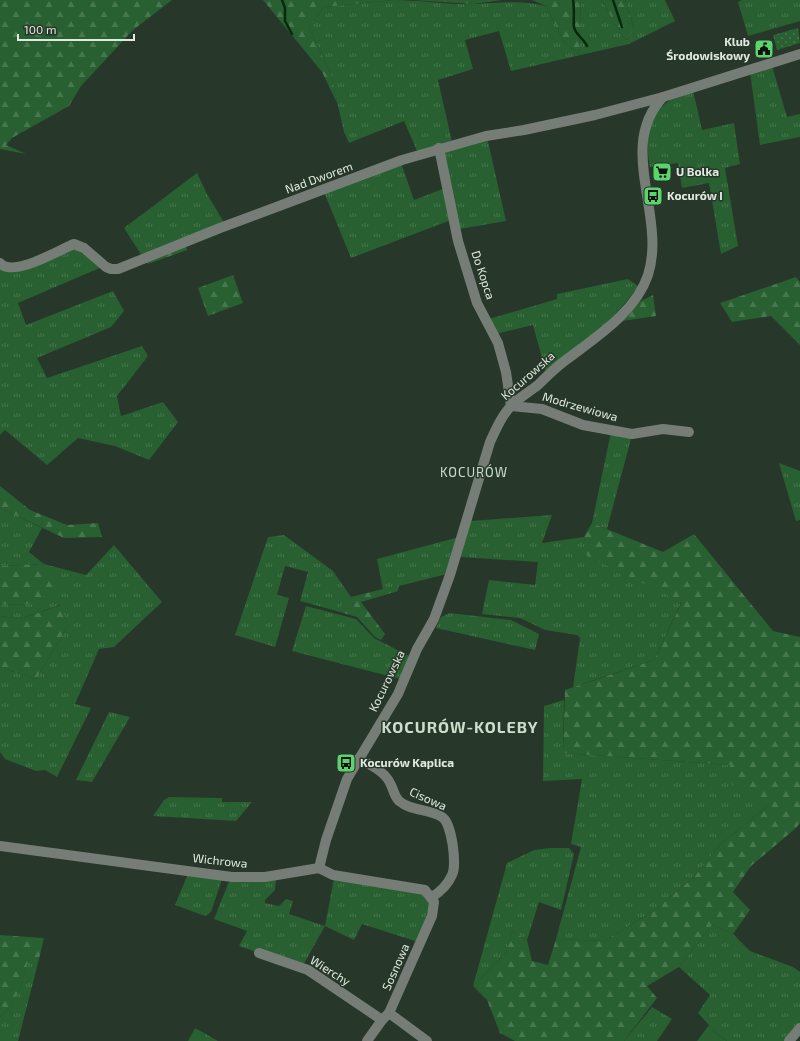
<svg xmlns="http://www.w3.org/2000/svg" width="800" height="1041" font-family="'Exo 2',sans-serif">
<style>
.grass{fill:url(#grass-tufts)}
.forest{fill:url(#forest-firs)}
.park{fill:url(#park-dots)}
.garden{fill:#286031}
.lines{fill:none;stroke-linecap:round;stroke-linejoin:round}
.stream{stroke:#052b0d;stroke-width:2.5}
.minor{stroke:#757d76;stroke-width:10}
.labels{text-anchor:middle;stroke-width:3;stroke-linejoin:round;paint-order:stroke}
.poi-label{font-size:12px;font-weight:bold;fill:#e0eae1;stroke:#273729;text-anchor:start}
.street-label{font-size:12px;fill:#e0eae1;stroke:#273729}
.neighbourhood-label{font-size:13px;letter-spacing:1px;fill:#cadecb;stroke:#273729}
.district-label{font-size:16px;font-weight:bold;letter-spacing:1px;fill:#cadecb;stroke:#273729}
</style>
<defs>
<pattern id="grass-tufts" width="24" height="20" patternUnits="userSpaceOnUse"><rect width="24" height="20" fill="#286031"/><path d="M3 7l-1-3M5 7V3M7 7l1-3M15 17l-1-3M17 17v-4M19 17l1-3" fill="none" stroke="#47774f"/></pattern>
<pattern id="forest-firs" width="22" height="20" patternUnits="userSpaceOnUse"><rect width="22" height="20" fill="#286031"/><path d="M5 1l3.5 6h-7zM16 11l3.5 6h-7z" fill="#47774f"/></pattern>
<pattern id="park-dots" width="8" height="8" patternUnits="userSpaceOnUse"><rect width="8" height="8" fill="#286031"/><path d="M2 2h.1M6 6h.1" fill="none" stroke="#47774f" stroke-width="1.8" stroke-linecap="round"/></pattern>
</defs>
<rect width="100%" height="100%" fill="#273729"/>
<g class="grass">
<path d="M394 0C420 0 447 5 473 4 501 3 518 0 546 6L564 42 579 54 581 0H601C611 13 616 29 627 40L634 27 625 0H665L675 21 629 44 511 71 499 31 465 40 473 69 438 80 452 142 418 153 404 121 349 143 344 132 331 75 309 27 324 7Z"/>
<path d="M742 0H800V21L748 36 738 2Z"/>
<path d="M772 66 787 117 800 114V137L760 145 750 72Z"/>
<path d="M693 90 702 130 734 123 740 164 725 168 738 246 721 254 709 183 682 188 678 163 650 167C646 146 646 118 665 104 673 97 684 94 693 90Z"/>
<path d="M487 137 506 221 460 229 443 153Z"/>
<path d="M401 163 414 200 445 188 451 220 351 258 324 192Z"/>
<path d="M197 173 207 194 225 224 142 256 124 228Z"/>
<path d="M74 246 102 267 18 303 26 325 113 291 124 311 111 327 37 358 47 378 142 346 148 356 117 396 121 416 163 402 178 422 149 460 115 446 78 438 47 465 5 430 0 435V267L2 269Z"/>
<path d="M628 279 638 286C614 322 579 346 546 373L533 325 496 334 489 319 557 299V294Z"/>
<path d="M611 432 632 435 607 529 592 523Z"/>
<path d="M779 463 800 471V520L796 521Z"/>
<path d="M0 508 42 528 29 552 44 564 86 575 114 545 162 602 114 647 99 649 75 704 91 708 57 777 45 770 36 771 5 759 0 752V667L36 679 68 626 60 605 20 619 0 616V605L27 604 44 564 0 566Z"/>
<path d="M552 515 542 543 584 537 588 556 682 601 654 660 573 687 580 638 577 635 545 630 520 618 482 614 489 580 535 585 538 562 460 557 471 521Z"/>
<path d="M284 535 333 571 351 597 343 604 340 612 300 601 308 572 285 566 277 595 289 598 275 647 235 635 268 537Z"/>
<path d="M459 537 447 574 383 590 377 559Z"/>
<path d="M306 606 356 619 374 638 409 656 400 679 292 651Z"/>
<path d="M450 613 511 620 539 634 535 650 436 628 441 617Z"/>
<path d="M564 700 563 753 730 765 769 805 721 844 694 877 655 910 604 941 556 939 581 847 571 844 582 779 543 781 544 706Z"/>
<path d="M109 712 130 717 92 782 76 780Z"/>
<path d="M169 797 222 798V802H252L236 821 153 816 164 800Z"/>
<path d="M550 848H569L574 854 561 910 539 902 527 940 512 931 506 953 473 986 507 863 534 850Z"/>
<path d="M188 874 222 879 211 912 205 916 175 905Z"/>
<path d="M334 878 419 891 429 899 430 912 418 942 362 924 354 940 325 926 302 967 239 946 247 931 214 919 230 879 276 880 275 890 265 900V903L279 906 286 899 293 901 289 914 325 926Z"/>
<path d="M712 925 733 934 750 951 793 967 800 972V1028L789 1041H727L717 1034 698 1013 710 995 679 967Z"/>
<path d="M29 959H39L18 1041H0V1017C17 1003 23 979 29 959Z"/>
<path d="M652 1007 672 1019 657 1041H624Z"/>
<path d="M195 1028 218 1041H188Z"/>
</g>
<g class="forest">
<path d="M0 0H172L133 30 81 86 69 106 12 138 6 145 26 154 0 149Z"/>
<path d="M263 0H394L324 7 309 27 331 75 338 105 322 72Z"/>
<path d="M413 0H502L473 4Z"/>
<path d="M532 0H581L579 54 564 42 546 6Z"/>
<path d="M601 0H625L634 28 627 40C616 30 611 13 601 0Z"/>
<path d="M186 243 187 250 148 264 145 260Z"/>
<path d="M233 275 243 303 208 316 198 288Z"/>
<path d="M796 277 800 282V345L771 316 732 322 720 303Z"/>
<path d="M653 295 656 316 616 322 637 303Z"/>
<path d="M0 486 30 510 67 525 98 523 102 537 64 538 0 508Z"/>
<path d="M592 523 663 552 694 534 773 631 800 637V823L796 828 751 866 733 892 750 910 733 934 712 925 679 967 647 986 657 998 624 1041H515L500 1033 487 1000 473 986 506 953 512 931 527 940 532 961 548 965 556 939 604 941 655 910 694 877 721 844 769 805 732 785 730 765 563 753 565 690 654 660 682 602 587 556 584 537Z"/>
<path d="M44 564 64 586 27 604 0 605V566Z"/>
<path d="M399 585 398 591 361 602 385 634 381 640 375 637 357 617 340 612 342 604 351 597Z"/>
<path d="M61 605 68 626 36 679 0 667V616L20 619Z"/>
<path d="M0 935 44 938 39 959H29C23 980 17 1003 0 1017Z"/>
</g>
<path class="park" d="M798 28 800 43 777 50 773 35Z"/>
<path class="garden" d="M709 1025 717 1034 727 1041H697Z"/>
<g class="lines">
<g class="stream">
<path d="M282 0 285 8V21L292 34"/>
<path d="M573 0C575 10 573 20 574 27 575 34 584 39 587 46"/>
<path d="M613 0 622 27"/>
</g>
<g class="minor">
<path d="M439 148 458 241 477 303 498 343 506 372 511 406"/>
<path d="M0 263C13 278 59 250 74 244L84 248 106 267 111 269H118L220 228 402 160 486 136 524 130 595 115 663 97"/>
<path d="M511 406 542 409 583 425 632 434 663 429 689 432"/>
<path d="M358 759C370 764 386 772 391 785 394 791 394 796 399 801 411 811 429 809 442 817 452 823 457 865 452 875 448 884 440 892 432 897"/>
<path d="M0 846 232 877H265L319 868 333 875 425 890 434 902 432 916 389 1013 382 1020 367 1041"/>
<path d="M319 868 326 840 347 779 398 694 417 649 434 619 450 575 490 442C496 429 502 415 512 405 519 398 529 392 538 385 548 375 558 365 570 357 599 335 636 311 648 275 667 216 616 147 663 97L800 54"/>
<path d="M259 953 308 970 382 1020"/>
<path d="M389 1013 427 1041"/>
<path d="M789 1041 800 1028"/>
</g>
</g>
<defs>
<g id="civic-square" transform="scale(1)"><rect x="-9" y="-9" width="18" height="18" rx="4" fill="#5ad56e" stroke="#273729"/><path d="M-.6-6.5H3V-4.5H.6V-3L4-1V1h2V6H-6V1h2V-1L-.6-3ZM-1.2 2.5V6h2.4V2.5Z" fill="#111"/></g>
<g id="supermarket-square" transform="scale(1)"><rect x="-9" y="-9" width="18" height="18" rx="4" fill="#5ad56e" stroke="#273729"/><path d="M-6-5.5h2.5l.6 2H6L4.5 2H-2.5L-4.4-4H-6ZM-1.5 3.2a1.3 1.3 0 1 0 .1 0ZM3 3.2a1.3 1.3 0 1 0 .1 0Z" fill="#111"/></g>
<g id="bus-square" transform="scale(1)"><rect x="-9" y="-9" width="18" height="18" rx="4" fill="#5ad56e" stroke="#273729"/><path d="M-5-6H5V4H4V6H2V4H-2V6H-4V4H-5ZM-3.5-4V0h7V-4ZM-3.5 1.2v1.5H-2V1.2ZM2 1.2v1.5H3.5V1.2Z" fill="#111"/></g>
</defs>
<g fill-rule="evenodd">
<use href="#civic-square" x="764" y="49"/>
<use href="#supermarket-square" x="662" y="172"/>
<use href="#bus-square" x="653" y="196"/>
<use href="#bus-square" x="346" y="763"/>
</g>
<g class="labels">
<g class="poi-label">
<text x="750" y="46" text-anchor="end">Klub<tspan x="750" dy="14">Środowiskowy</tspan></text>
<text x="676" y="176">U Bolka</text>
<text x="667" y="200">Kocurów I</text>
<text x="360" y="767">Kocurów Kaplica</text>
</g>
<g class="street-label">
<text transform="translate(319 178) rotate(-20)" y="4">Nad Dworem</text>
<text transform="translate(483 275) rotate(72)" y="4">Do Kopca</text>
<text transform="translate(528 376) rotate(-41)" y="4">Kocurowska</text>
<text transform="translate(580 407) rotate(16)" y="4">Modrzewiowa</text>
<text transform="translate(387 681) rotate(-64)" y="4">Kocurowska</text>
<text transform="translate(428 799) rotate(24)" y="4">Cisowa</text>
<text transform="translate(220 861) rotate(6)" y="4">Wichrowa</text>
<text transform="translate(396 967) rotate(-66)" y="4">Sosnowa</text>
<text transform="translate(330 971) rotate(32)" y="4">Wierchy</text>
</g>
<g class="neighbourhood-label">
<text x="474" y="477">KOCURÓW</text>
</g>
<g class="district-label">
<text x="460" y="733">KOCURÓW-KOLEBY</text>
</g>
</g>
<path d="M18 34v6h116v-6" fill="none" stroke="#e0eae1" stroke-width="2"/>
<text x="24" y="34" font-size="12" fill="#e0eae1" stroke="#273729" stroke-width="3" paint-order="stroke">100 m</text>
</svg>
